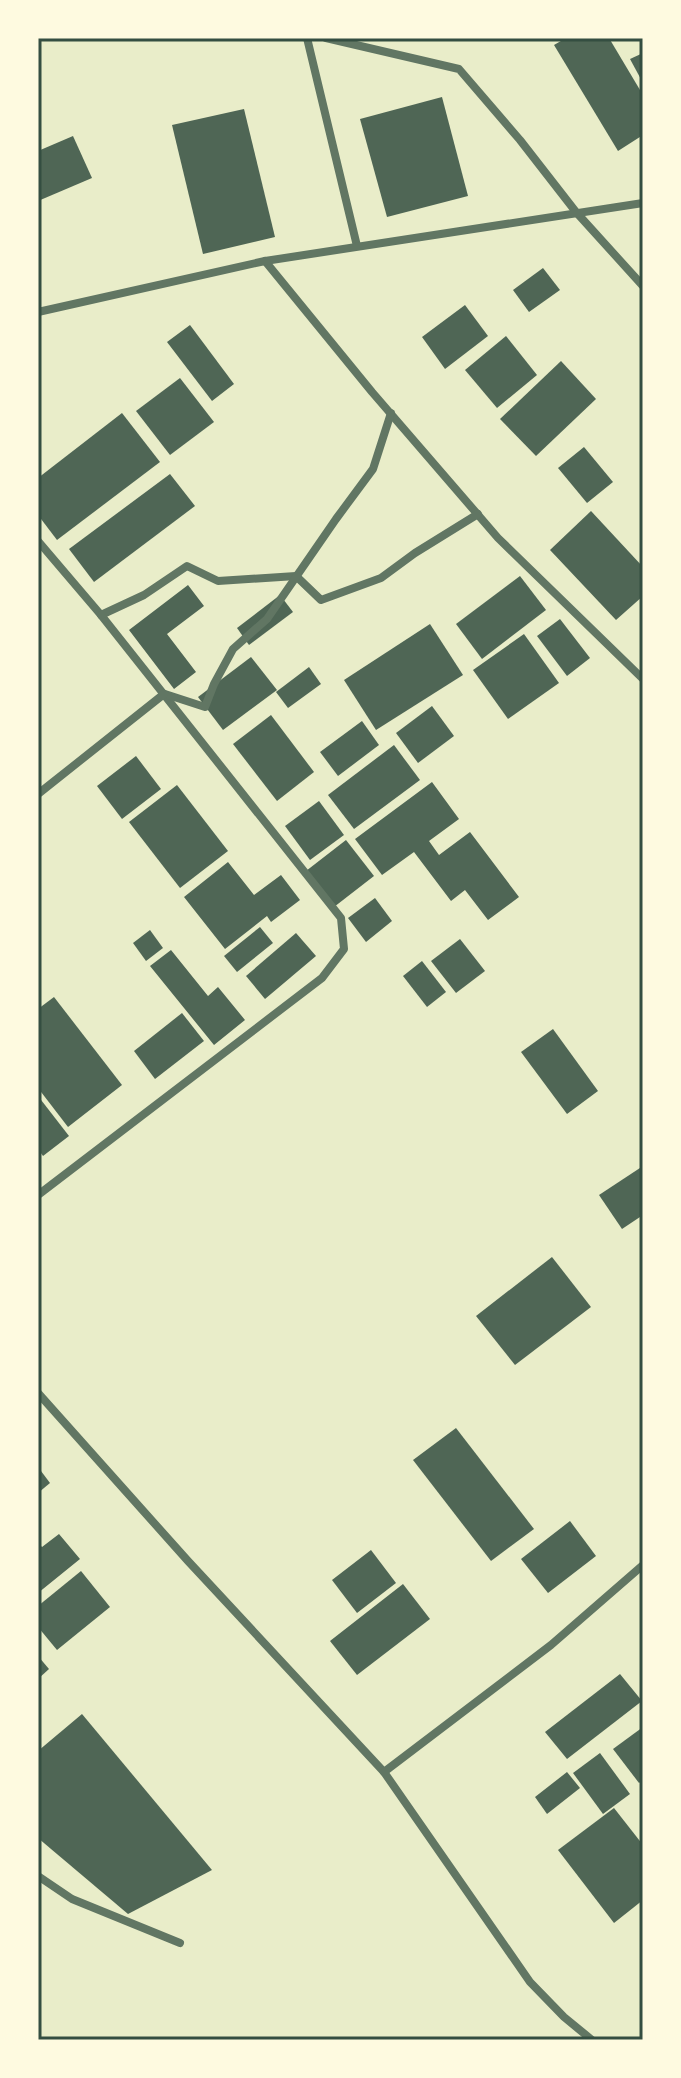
<svg xmlns="http://www.w3.org/2000/svg" width="681" height="2078" font-family="'PT Sans Narrow',sans-serif">
<style>
.building{fill:#4f6655}
.lines{fill:none;stroke-linecap:round;stroke-linejoin:round}
.minor{stroke:#617663;stroke-width:8}
.neatline{fill:none;stroke:#344e41;stroke-width:3}
</style>
<rect width="100%" height="100%" fill="#e9edc9"/>
<g class="building">
<path d="M566 38H609L643 95V135L618 151 554 45Z"/>
<path d="M643 53V83L630 59Z"/>
<path d="M442 97 468 196 387 217 360 119Z"/>
<path d="M244 109 275 237 203 254 172 125Z"/>
<path d="M73 136 92 178 38 201V151Z"/>
<path d="M543 268 560 290 529 312 513 290Z"/>
<path d="M465 305 488 336 445 369 422 337Z"/>
<path d="M190 325 234 384 212 401 167 342Z"/>
<path d="M506 336 537 375 497 408 465 370Z"/>
<path d="M561 361 596 399 536 456 500 419Z"/>
<path d="M180 378 214 422 170 455 136 411Z"/>
<path d="M122 413 160 462 57 540 38 515V478Z"/>
<path d="M584 447 613 482 587 503 558 468Z"/>
<path d="M170 474 195 506 94 582 69 549Z"/>
<path d="M591 511 643 567V596L616 620 550 550Z"/>
<path d="M520 576 546 610 482 659 456 624Z"/>
<path d="M188 585 204 606 167 634 196 672 174 689 129 630Z"/>
<path d="M280 595 293 612 249 645 237 628Z"/>
<path d="M560 619 590 658 567 676 537 636Z"/>
<path d="M430 624 463 675 376 730 344 680Z"/>
<path d="M524 634 559 683 508 719 473 670Z"/>
<path d="M251 657 277 690 223 730 198 697Z"/>
<path d="M309 667 321 684 288 708 276 692Z"/>
<path d="M432 706 454 736 418 763 396 733Z"/>
<path d="M271 715 314 772 277 801 233 744Z"/>
<path d="M362 721 379 745 338 776 320 752Z"/>
<path d="M394 745 420 780 354 829 328 795Z"/>
<path d="M136 756 161 789 122 819 97 786Z"/>
<path d="M432 782 459 819 429 841 439 855 470 832 519 897 488 920 465 890 451 901 414 852 382 875 355 839Z"/>
<path d="M177 785 228 851 180 888 129 822Z"/>
<path d="M319 801 344 835 310 860 285 826Z"/>
<path d="M346 840 374 876 334 907 306 871Z"/>
<path d="M228 862 254 895 281 875 300 900 271 922 267 916 225 949 184 897Z"/>
<path d="M375 898 392 921 366 942 348 918Z"/>
<path d="M260 927 273 943 237 972 224 956Z"/>
<path d="M150 930 163 948 146 961 133 943Z"/>
<path d="M296 933 316 956 265 999 246 976Z"/>
<path d="M460 939 485 971 456 993 431 961Z"/>
<path d="M171 950 208 996 218 987 245 1020 214 1045 150 966Z"/>
<path d="M422 961 446 992 427 1007 403 976Z"/>
<path d="M54 997 122 1085 68 1127 38 1088V1009Z"/>
<path d="M182 1013 204 1041 155 1079 134 1051Z"/>
<path d="M553 1029 598 1091 567 1114 521 1052Z"/>
<path d="M38 1096 69 1136 43 1156 38 1149Z"/>
<path d="M643 1166V1215L622 1229 599 1195Z"/>
<path d="M552 1257 591 1307 515 1365 476 1316Z"/>
<path d="M456 1428 534 1529 491 1561 413 1460Z"/>
<path d="M38 1467 50 1483 38 1493Z"/>
<path d="M570 1521 596 1556 548 1593 521 1559Z"/>
<path d="M59 1534 80 1559 38 1593V1543L42 1547Z"/>
<path d="M371 1550 396 1583 357 1613 332 1580Z"/>
<path d="M81 1571 110 1607 57 1650 38 1627V1606Z"/>
<path d="M403 1584 430 1619 357 1675 330 1641Z"/>
<path d="M38 1656 49 1669 38 1679Z"/>
<path d="M620 1674 642 1701 567 1759 545 1732Z"/>
<path d="M82 1714 212 1870 128 1914 38 1838V1751Z"/>
<path d="M643 1727V1780L639 1783 613 1749Z"/>
<path d="M600 1753 630 1794 603 1814 573 1773Z"/>
<path d="M567 1772 580 1788 547 1814 535 1797Z"/>
<path d="M614 1808 643 1845V1900L614 1923 558 1850Z"/>
</g>
<g class="lines">
<g class="minor">
<path d="M307 38 357 246"/>
<path d="M326 38 459 69 520 140 576 212 643 286"/>
<path d="M265 261 372 392 498 538 643 679"/>
<path d="M38 312 265 261 643 203"/>
<path d="M38 541 101 615 341 918 344 949 322 978 38 1195"/>
<path d="M101 615 144 595 187 566 218 581 296 576 321 600 381 578 415 553 478 514"/>
<path d="M165 694 205 707 214 684 233 649 267 619 336 519 373 469 391 413"/>
<path d="M38 794 164 694"/>
<path d="M38 1393 188 1561 384 1772 530 1982 564 2017 592 2040"/>
<path d="M384 1772 551 1645 643 1565"/>
<path d="M38 1876 72 1899 180 1943"/>
</g>
</g>
<rect width="681" height="2078" fill="none" stroke="#fefae0" stroke-width="80"/>
<rect x="40" y="40" width="601" height="1998" class="neatline"/>
</svg>
